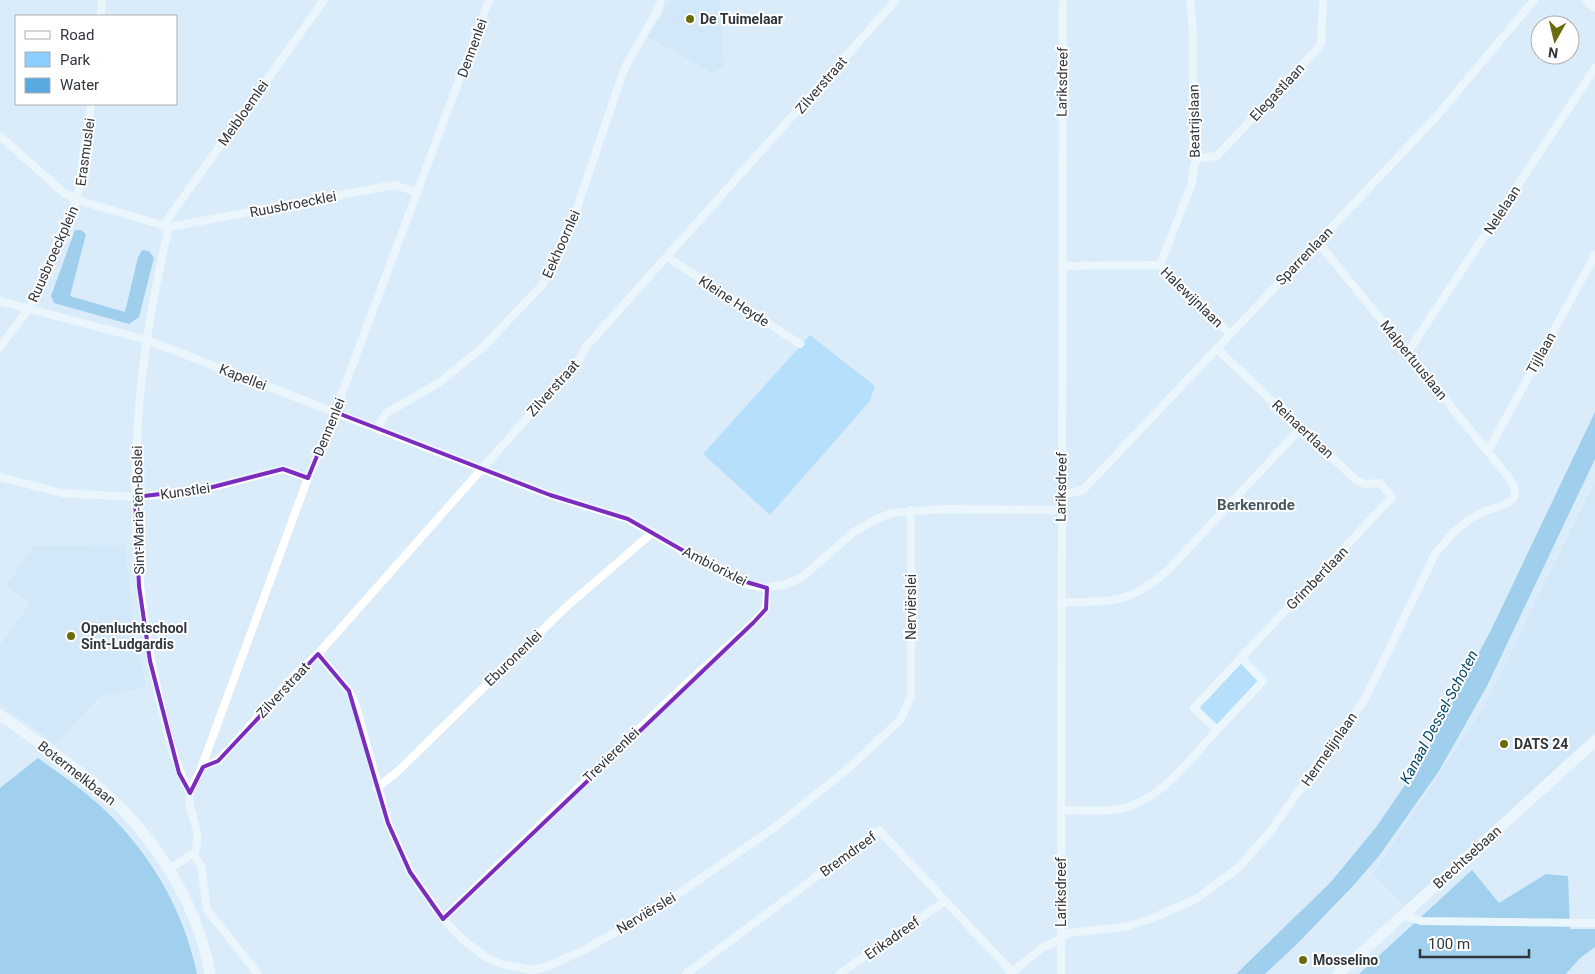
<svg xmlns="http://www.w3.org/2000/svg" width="1595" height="974" font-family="Roboto,sans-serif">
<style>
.built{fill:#c7e0f3}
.green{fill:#8bcffe}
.forest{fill:#5bade2}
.water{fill:#59aae0}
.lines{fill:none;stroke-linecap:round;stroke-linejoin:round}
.street{stroke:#fff;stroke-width:8}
.secondary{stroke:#fff;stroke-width:11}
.marked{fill:none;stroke:#7b2cbf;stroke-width:4;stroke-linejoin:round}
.poi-dot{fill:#6b6b0a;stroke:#fff;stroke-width:2}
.labels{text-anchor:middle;stroke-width:4;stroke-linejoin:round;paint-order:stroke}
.poi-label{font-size:14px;font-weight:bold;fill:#2f363c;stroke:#fff;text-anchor:start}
.street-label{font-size:14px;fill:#2f363c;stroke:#fff}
.neighbourhood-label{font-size:15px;font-weight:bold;fill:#475763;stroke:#fff}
.water-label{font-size:15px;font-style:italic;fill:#05496c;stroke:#fff}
</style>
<rect width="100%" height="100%" fill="#daecfa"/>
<g class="built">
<path d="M672 0H720L724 66 713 73 647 37Z"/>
<path d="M1595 483V732L1406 907 1373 874 1484 707Z"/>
<path d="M125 545 134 627 146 687 99 697 56 744 0 703V645L30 604 6 586 34 546Z"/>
</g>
<g class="green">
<path d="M810 335 875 386 870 401 770 515 703 454Z"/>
<path d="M1241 663 1259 680 1216 726 1199 709V706Z"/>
</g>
<g class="forest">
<path d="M38 758C57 772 78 786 96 802 146 846 184 908 197 974H0V788Z"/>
<path d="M1472 870 1499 903 1546 874 1568 876 1570 929H1595V947L1579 959 1566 974H1359Z"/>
</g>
<g class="water">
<path d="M75 230H81L86 234 70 296 125 312 138 257 142 250 149 251 154 258 139 317 129 324 54 303 51 296Z"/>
<path d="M1595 412V459L1487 686 1439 771 1379 856 1352 887 1296 945 1265 974H1236L1330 883 1377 826 1424 757 1491 630Z"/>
</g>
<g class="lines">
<g class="street">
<path d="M101 16 102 0"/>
<path d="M0 136 64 193 77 200 91 104"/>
<path d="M1197 158 1217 156 1317 49 1321 43 1323 0"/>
<path d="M667 257 800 344"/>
<path d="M1160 265 1192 183 1194 166 1197 158 1193 149V31L1190 0"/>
<path d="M1063 266 1160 265 1230 334"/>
<path d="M0 301 147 340 550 495 628 519 729 577 750 585 767 588 786 584 801 578 854 532 874 520 892 513 946 509 1061 510"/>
<path d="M0 347C9 334 22 320 30 306 48 272 58 234 77 200L169 227 394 185 417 192"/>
<path d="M1217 349 1357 481 1365 484 1380 483 1392 497 1194 708 1217 730 1263 681 1241 658"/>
<path d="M1408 352 1595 68"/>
<path d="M378 428 385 414 440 382 484 346 543 284 569 231 625 67 658 10 661 0"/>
<path d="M1488 451 1595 255"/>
<path d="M0 477 62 493 135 497 205 489 283 469 308 478"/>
<path d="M1062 495 1083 490 1436 117 1534 0"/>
<path d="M1061 602C1112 602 1131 604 1170 568L1301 428"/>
<path d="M318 654 349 691 355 703 388 823 410 872 443 919 463 940 486 957 501 964 532 970 543 968 582 951 655 910 775 827 850 767 900 720 911 697V510"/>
<path d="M202 767 218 761 297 673 318 654 580 358 585 348 896 0"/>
<path d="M376 788 396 773 565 608 653 532"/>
<path d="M190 793C173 762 166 727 158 693 122 539 132 379 169 227L167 220 324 0"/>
<path d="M1061 810C1079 810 1098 812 1115 810 1160 803 1188 761 1217 730"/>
<path d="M193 854 201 865 207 910 258 974"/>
<path d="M168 870 195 852C203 826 186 813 190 793 191 786 197 778 200 771L308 478 335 412 489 0"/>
<path d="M1402 915 1421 921 1595 923"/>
<path d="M443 919 671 698 753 623 766 609 767 588"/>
<path d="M686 974 879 830 1012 972"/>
<path d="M839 974 945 901"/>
<path d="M1010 974 1042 948 1053 943 1069 933 1124 927 1153 918 1196 899 1238 868 1269 833 1365 699 1435 554C1448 538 1462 522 1481 513 1492 507 1508 507 1515 496L1514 486 1509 478 1318 242"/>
<path d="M1061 974 1063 0"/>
</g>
<g class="secondary">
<path d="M1588 0 1595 6"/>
<path d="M0 715C35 740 72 764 104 792 156 838 198 905 210 974"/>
<path d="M1338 974 1595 741"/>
</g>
</g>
<path d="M0 0H1595V974H0ZM335 412 550 495 628 519 729 577 767 588 766 609 753 623 443 919 410 872 388 823 349 691 318 654 218 761 203 767 190 793 179 773 150 661 139 586 135 497 205 489 283 469 308 478Z" fill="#daecfa" fill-opacity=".55" fill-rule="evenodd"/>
<path class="marked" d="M335 412 550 495 628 519 729 577 767 588 766 609 753 623 443 919 410 872 388 823 349 691 318 654 218 761 203 767 190 793 179 773 150 661 139 586 135 497 205 489 283 469 308 478Z"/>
<g class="poi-dot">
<circle cx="690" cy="19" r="5"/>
<circle cx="71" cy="636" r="5"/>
<circle cx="1504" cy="744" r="5"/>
<circle cx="1303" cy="960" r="5"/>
</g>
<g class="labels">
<g class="poi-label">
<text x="700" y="24">De Tuimelaar</text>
<text x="81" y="633">Openluchtschool<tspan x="81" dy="16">Sint-Ludgardis</tspan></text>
<text x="1514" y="749">DATS 24</text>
<text x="1313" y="965">Mosselino</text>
</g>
<g class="street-label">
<text transform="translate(472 48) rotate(-70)" y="5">Dennenlei</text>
<text transform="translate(1062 82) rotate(-89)" y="5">Lariksdreef</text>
<text transform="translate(821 85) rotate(-49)" y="5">Zilverstraat</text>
<text transform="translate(1277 92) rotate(-47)" y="5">Elegastlaan</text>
<text transform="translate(243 113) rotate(-55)" y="5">Meibloemlei</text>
<text transform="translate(1194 121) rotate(-91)" y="5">Beatrijslaan</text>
<text transform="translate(85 152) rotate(-82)" y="5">Erasmuslei</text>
<text transform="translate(293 204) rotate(-11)" y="5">Ruusbroecklei</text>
<text transform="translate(1502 210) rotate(-57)" y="5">Nelelaan</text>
<text transform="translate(561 244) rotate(-66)" y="5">Eekhoornlei</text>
<text transform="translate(53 254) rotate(-66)" y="5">Ruusbroeckplein</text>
<text transform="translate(1304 256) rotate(-46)" y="5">Sparrenlaan</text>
<text transform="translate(1192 297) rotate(44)" y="5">Halewijnlaan</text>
<text transform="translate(734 301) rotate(33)" y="5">Kleine Heyde</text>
<text transform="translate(1541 353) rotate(-61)" y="5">Tijllaan</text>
<text transform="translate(1414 360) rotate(51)" y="5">Malpertuuslaan</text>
<text transform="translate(243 377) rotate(21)" y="5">Kapellei</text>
<text transform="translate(553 388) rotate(-48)" y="5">Zilverstraat</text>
<text transform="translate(329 427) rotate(-68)" y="5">Dennenlei</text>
<text transform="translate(1303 429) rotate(43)" y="5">Reinaertlaan</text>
<text transform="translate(1061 487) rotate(-89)" y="5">Lariksdreef</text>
<text transform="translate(185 491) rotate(-8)" y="5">Kunstlei</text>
<text transform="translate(138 510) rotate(-91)" y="5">Sint-Maria-ten-Boslei</text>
<text transform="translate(715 566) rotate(27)" y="5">Ambiorixlei</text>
<text transform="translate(1317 578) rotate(-46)" y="5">Grimbertlaan</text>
<text transform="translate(911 607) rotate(-90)" y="5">Nerviërslei</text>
<text transform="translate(513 658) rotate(-44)" y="5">Eburonenlei</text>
<text transform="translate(283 690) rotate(-47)" y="5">Zilverstraat</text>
<text transform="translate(1329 749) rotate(-55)" y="5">Hermelijnlaan</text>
<text transform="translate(611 755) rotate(-44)" y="5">Trevierenlei</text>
<text transform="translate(77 773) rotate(38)" y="5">Botermelkbaan</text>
<text transform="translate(848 854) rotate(-36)" y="5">Bremdreef</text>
<text transform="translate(1467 857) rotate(-42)" y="5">Brechtsebaan</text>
<text transform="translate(1061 892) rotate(-90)" y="5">Lariksdreef</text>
<text transform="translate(646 913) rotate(-31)" y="5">Nerviërslei</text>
<text transform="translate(892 938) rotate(-35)" y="5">Erikadreef</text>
</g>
<g class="neighbourhood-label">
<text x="1256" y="510">Berkenrode</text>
</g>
<g class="water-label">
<text transform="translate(1439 717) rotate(-62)" y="5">Kanaal Dessel-Schoten</text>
</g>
</g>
<rect x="15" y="15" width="162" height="90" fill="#ffffff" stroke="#acafb1"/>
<rect x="25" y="31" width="25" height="8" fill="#ffffff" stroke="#acafb1"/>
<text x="60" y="40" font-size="15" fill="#2f363c">Road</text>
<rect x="25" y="52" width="25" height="15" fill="#8bcffe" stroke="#acafb1"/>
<text x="60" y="65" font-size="15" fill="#2f363c">Park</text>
<rect x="25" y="78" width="25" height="15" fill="#59aae0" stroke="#acafb1"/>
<text x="60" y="90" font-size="15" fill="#2f363c">Water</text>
<g transform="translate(1555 40) rotate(188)"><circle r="24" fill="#ffffff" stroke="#acafb1"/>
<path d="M0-4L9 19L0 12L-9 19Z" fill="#6b6b0a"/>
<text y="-8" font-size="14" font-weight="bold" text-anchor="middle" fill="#2f363c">N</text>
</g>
<path d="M1420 949v8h109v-8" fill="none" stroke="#2f363c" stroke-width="2.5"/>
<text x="1428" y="949" font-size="15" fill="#2f363c" stroke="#ffffff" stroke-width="4" paint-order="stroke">100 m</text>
</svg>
